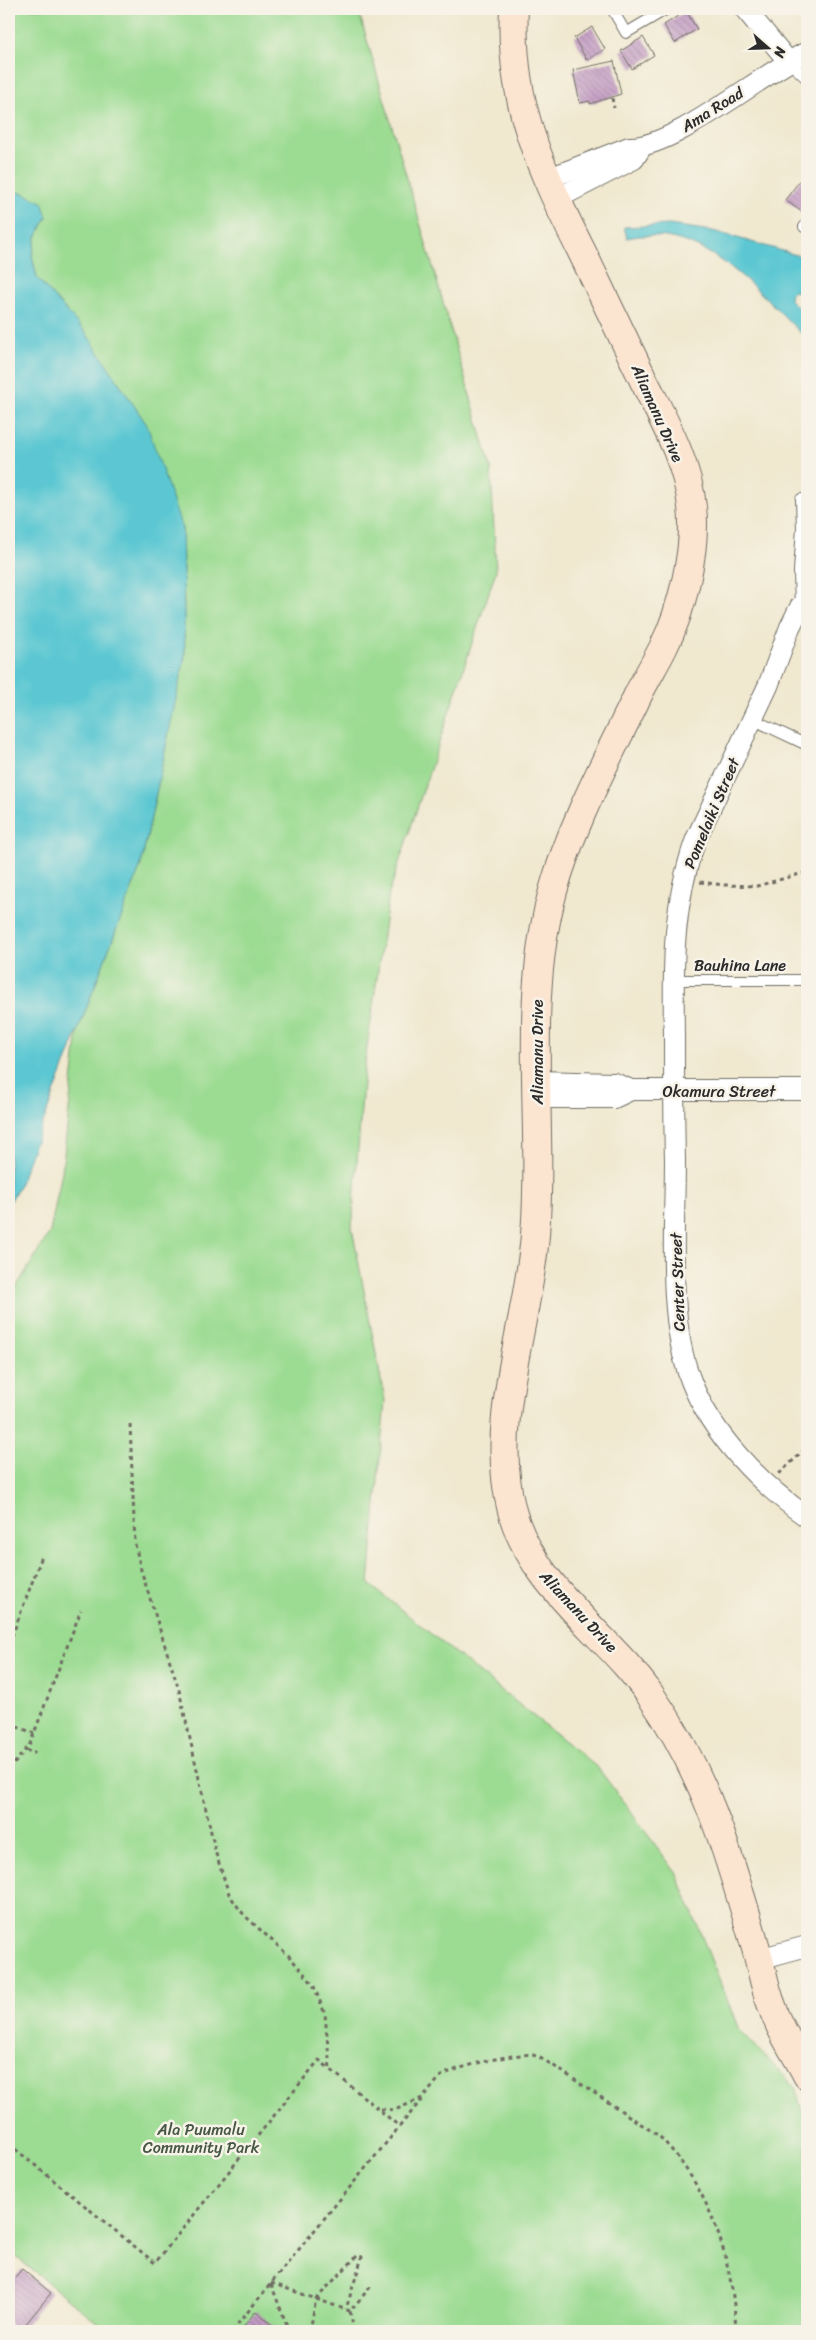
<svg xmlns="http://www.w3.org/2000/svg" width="816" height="2340" font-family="Sriracha,sans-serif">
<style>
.green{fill:#9bdb92;stroke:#63835e}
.water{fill:#5bc7d2;stroke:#43797e}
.building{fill:url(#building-back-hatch)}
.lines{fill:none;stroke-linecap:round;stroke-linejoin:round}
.lane-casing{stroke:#706d64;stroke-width:12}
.street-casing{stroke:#706d64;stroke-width:22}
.secondary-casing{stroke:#706d64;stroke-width:30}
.path{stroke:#706d64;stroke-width:3;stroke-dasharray:4 4;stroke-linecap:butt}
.lane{stroke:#fff;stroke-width:10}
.street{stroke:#fff;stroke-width:20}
.secondary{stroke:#fce5d0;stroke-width:28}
.labels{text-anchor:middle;stroke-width:5;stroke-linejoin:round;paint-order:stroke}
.street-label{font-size:16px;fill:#2b2b2b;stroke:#f7f3e8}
.park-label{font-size:16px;fill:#475745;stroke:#f7f3e8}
</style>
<defs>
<pattern id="building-back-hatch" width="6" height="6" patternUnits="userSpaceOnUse" patternTransform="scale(1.25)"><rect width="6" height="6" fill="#c29ac3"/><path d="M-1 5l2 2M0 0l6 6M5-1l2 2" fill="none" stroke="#9e7e9f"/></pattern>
</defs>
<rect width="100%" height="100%" fill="#f7f3e8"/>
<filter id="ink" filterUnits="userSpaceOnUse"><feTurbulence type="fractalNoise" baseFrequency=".02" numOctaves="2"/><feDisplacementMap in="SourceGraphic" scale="10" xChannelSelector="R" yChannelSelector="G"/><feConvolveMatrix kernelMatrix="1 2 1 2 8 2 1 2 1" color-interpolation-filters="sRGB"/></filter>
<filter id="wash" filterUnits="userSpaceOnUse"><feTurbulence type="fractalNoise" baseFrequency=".0096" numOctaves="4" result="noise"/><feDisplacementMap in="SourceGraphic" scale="20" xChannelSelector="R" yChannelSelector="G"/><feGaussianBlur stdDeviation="1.12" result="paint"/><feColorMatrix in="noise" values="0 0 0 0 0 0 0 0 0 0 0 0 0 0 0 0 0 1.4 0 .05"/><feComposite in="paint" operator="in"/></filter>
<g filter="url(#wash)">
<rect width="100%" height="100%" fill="#f0e8cf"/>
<path class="green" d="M9 9H358L491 468 496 571 389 893 364 1069 352 1228 385 1401 369 1584 598 1768 677 1874 739 2030 795 2087 807 2128V2331H107L9 2251V1299L50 1232 62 1172 78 1030 141 865 185 656 182 528 86 333 37 278 32 256 36 237 47 217 23 193 9 192Z"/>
<g class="water">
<path d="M9 192 23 193 42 202 47 217 36 237 32 256 37 278 86 333 147 425 182 528 185 656 141 865 18 1188 9 1204Z"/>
<path d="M669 225 713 231 807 258V294L794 291 791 293 790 300 807 316V339C758 292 704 222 627 238L624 227Z"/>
</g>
<g id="blocks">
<g class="building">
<path d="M686 11 697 29 675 43 664 25Z"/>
<path d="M592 27 605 49 587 60 574 38Z"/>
<path d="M643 37 654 55 632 69 621 51Z"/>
<path d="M614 61 621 94 590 104V101L580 103 573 70Z"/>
<path d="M801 179 807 184V205L802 212 785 200Z"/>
<path d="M22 2269 51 2293 20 2331H9V2282L10 2283Z"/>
<path d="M256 2311 275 2327 271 2331H240Z"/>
</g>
</g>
</g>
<g filter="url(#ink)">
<use href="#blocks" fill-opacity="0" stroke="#706d64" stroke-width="1"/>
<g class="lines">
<g class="lane-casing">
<g id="lane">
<path d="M612 9 626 33 667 9"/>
<path d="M788 61 807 79"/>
<path d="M804 227 807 223"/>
<path d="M800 607 799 571 802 528 801 499"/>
<path d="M752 719 807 745"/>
<path d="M673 980H807"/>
</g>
</g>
<g class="street-casing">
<g id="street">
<path d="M745 9 788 61"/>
<path d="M547 179 629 147C673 149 762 73 807 52"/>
<path d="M556 199 634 159 641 148"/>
<path d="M807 606 800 607 790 627 768 686 696 839C672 905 673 967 674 1036 674 1078 674 1119 675 1160 675 1228 667 1319 691 1381 712 1435 760 1484 807 1517"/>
<path d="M538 1081 614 1083 631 1090H807"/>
<path d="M538 1098H614L631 1090"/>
<path d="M759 1959 807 1946"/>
</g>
</g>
<g class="secondary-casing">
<path id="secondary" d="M514 9C509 103 541 170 582 252 603 296 624 339 645 383 664 421 688 464 692 507 697 548 682 611 663 648 655 664 645 680 637 697 607 760 572 823 553 891 522 1003 544 1121 535 1235 528 1327 488 1420 512 1511 532 1587 608 1634 651 1696 708 1777 730 1859 757 1952 762 1970 765 1989 772 2006 780 2031 795 2052 807 2075"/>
</g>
<g class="path">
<path d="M612 98 614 108"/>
<path d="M700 882 724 885 757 886 807 872"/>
<path d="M130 1424 135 1544 141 1570 179 1690 216 1854 229 1894 235 1903 244 1915 289 1956 313 1984 325 2014 330 2069 400 2127"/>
<path d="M779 1474 807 1447"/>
<path d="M9 1644 42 1556"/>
<path d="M9 1724 34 1733"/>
<path d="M26 1750 34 1753 35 1751"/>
<path d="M9 1770 30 1744 81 1610"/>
<path d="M381 2109 395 2110 422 2098"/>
<path d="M9 2144 155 2263 319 2060 330 2069"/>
<path d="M271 2283 350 2311"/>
<path d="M271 2284 289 2331"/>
<path d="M232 2331 441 2076C456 2067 516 2052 533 2055 539 2057 545 2061 551 2064L659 2136C710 2188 733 2259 736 2331"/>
<path d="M310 2331 316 2299 358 2255 362 2257 346 2309"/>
<path d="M354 2331 350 2311 372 2285"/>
</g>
<use href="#lane" class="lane"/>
<use href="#street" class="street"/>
<use href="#secondary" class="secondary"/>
</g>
</g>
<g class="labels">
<g class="street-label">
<text transform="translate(712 109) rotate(-32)" y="6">Ama Road</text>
<text transform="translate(658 413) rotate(66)" y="6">Aliamanu Drive</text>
<text transform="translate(711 813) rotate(-67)" y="6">Pomelaiki Street</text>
<text x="740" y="971">Bauhina Lane</text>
<text transform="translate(537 1052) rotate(-90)" y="6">Aliamanu Drive</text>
<text x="719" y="1097">Okamura Street</text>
<text transform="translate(677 1282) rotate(-92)" y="6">Center Street</text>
<text transform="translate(579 1611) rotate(47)" y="6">Aliamanu Drive</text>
</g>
<g class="park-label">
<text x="201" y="2135">Ala Puumalu<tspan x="201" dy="18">Community Park</tspan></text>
</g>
</g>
<rect width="816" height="2340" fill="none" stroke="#f7f3e8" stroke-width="30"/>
<g transform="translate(768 48) rotate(110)" stroke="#f7f3e8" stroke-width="4" paint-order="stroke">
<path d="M0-4L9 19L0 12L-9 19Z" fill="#2b2b2b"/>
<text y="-8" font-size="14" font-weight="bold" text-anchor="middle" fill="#2b2b2b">N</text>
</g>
</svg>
